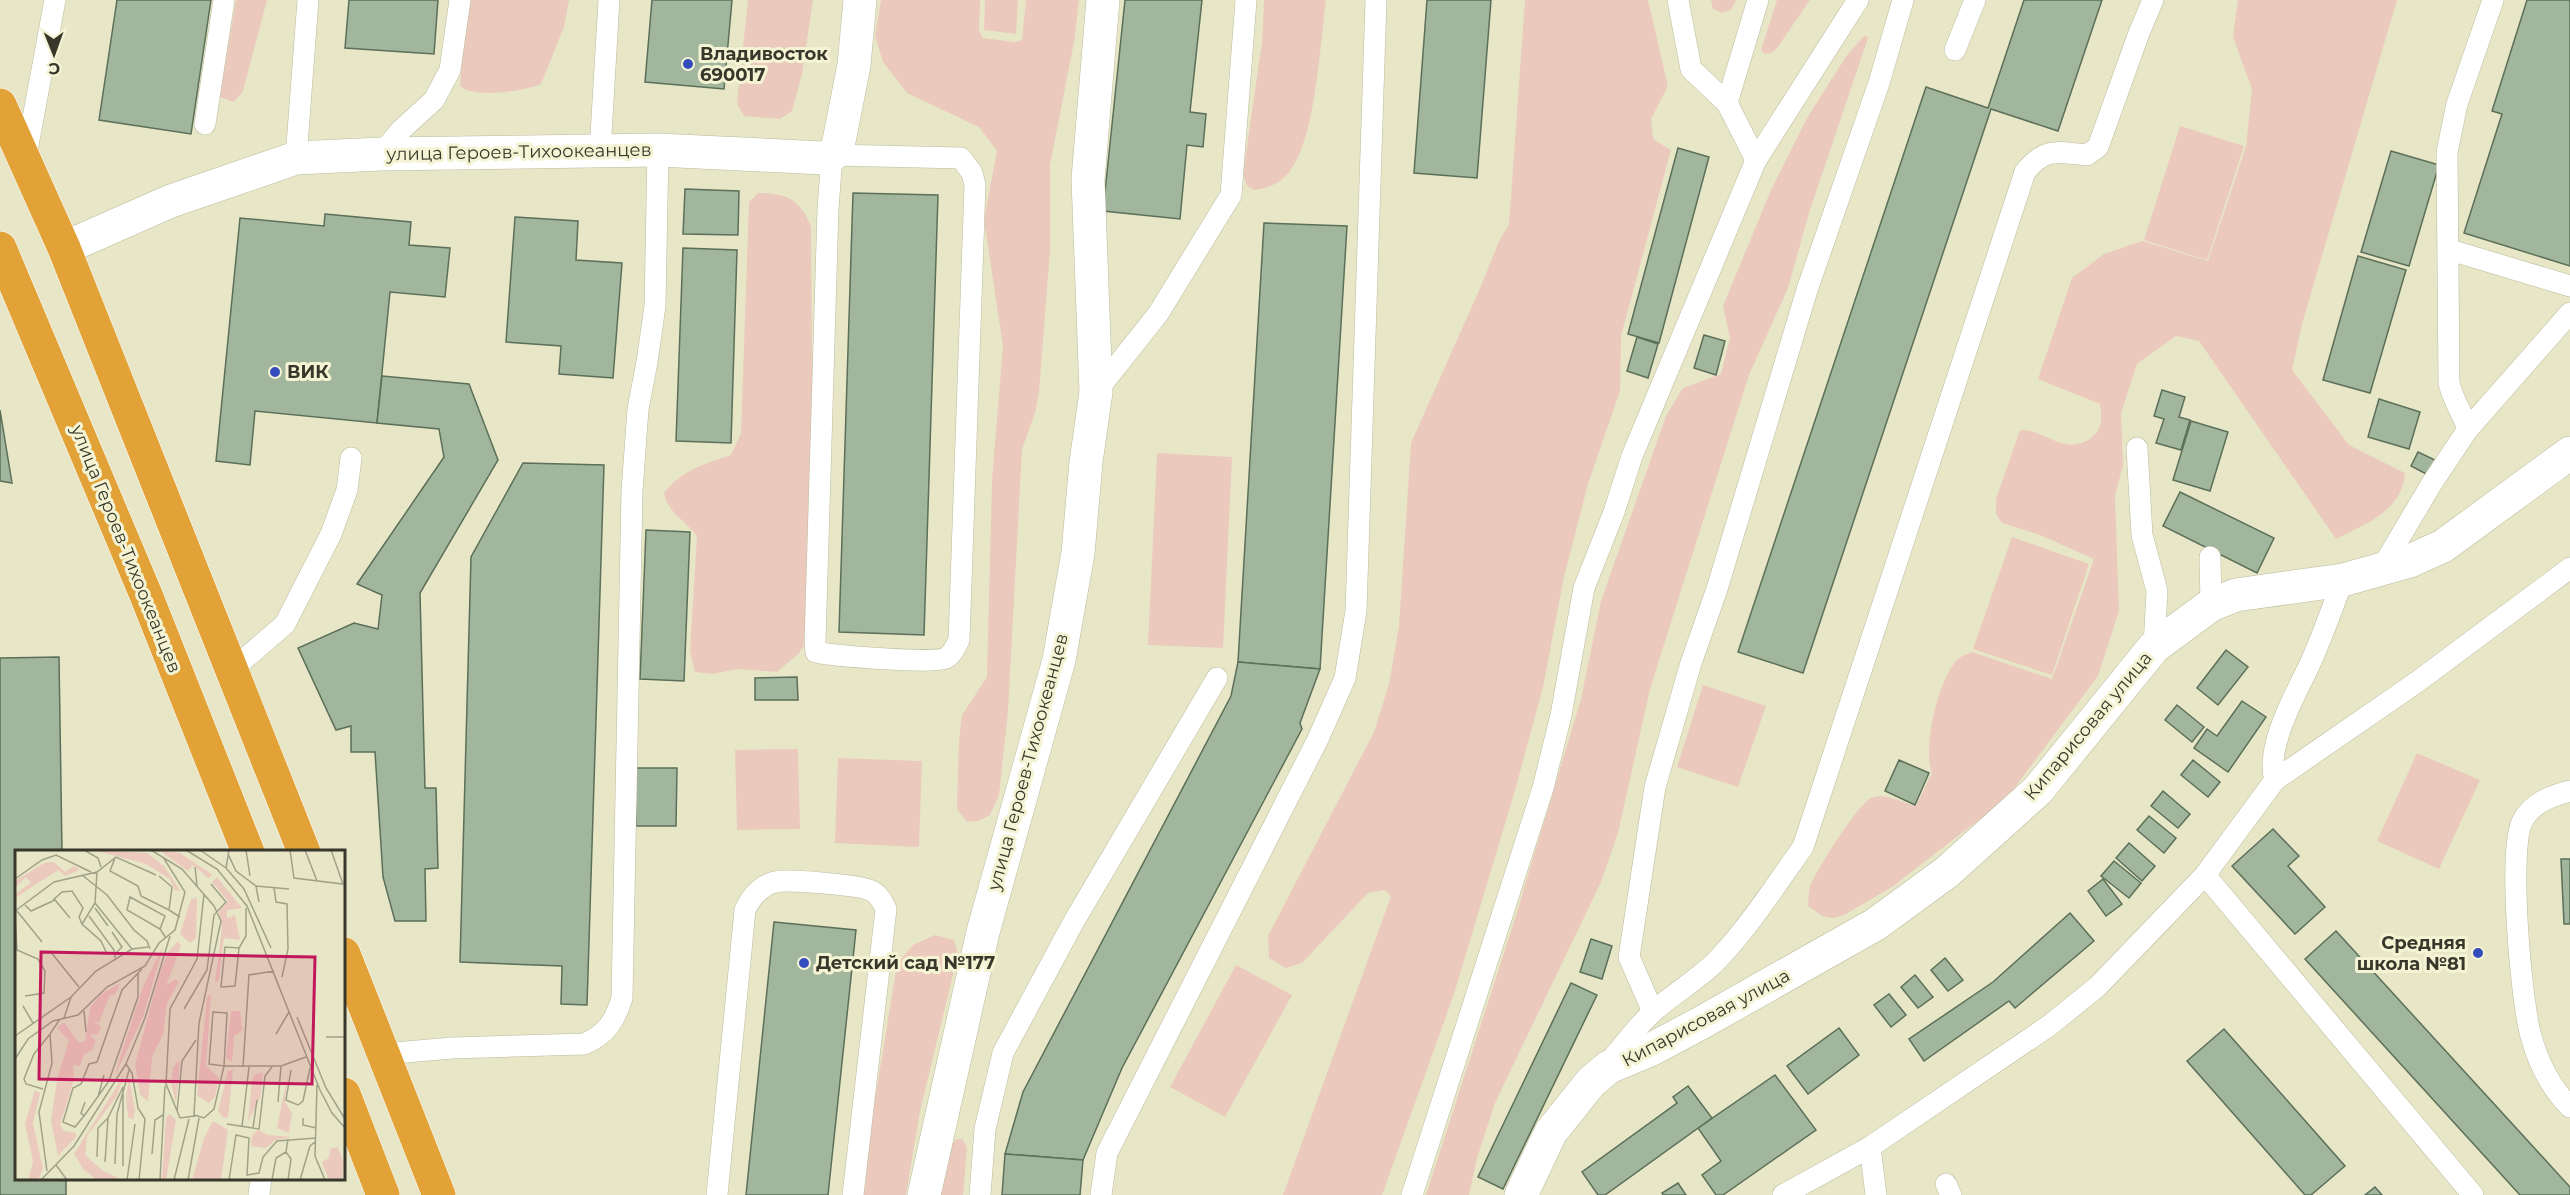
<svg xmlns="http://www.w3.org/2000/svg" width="2570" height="1195" font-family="Montserrat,sans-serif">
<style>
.green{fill:#ebcabd}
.building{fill:#a1b69d;stroke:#5c6f58;stroke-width:1.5}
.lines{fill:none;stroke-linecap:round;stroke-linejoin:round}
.lane-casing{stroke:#bbbb9d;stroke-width:22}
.street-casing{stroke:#bbbb9d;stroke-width:34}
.highway-casing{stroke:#fff;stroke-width:34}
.lane{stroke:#fff;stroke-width:21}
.street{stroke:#fff;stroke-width:33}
.highway{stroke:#e2a238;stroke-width:33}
.poi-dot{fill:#334dbf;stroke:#f4f4d4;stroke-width:2}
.labels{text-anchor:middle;stroke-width:6;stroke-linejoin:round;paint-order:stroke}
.poi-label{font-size:18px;font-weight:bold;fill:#37372b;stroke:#f4f4d4;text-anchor:start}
.street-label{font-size:18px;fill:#37372b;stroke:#f4f4d4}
.inset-road{fill:none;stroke:#a1a189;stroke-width:1.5}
.view{fill:#c2185b;fill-opacity:0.15;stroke:#c2185b;stroke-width:3}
.inset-edge{fill:none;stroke:#37372b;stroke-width:3}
</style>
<rect width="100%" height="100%" fill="#e7e7c7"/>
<g class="green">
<path d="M236 0H267L243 91 234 102 220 97Z"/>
<path d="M466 0H569L564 27 541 84C524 91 474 99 460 86Z"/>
<path d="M748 0H813L802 74 792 111 780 119 744 116 737 104Z"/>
<path d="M881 0H980L979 31 983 38 1015 42 1022 40 1026 0H1079L1074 42 1050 165V251L1039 392 1035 413 1022 449 1008 711 999 795 990 815 978 821 967 822 957 809 959 740 962 715 987 677 992 480 1003 346 984 219 997 151 979 127 907 93 883 62 875 36Z"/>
<path d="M985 0H1018L1016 34 984 30Z"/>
<path d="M1264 0H1326C1320 44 1316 137 1290 171 1281 183 1269 188 1254 190L1247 186 1243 174 1262 42Z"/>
<path d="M1525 0H1648L1668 86 1651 119 1653 139 1671 150 1621 336 1620 391 1588 484 1564 577 1543 687 1514 794 1454 994 1382 1195H1283L1391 896 1384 890 1368 893 1302 963 1286 968 1269 958 1268 936 1374 732 1389 684 1399 626 1411 443 1481 286 1500 239 1509 225Z"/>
<path d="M1711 0H1736L1731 10 1722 13 1713 9Z"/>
<path d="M1777 0H1810L1777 48 1772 53 1765 54 1761 50Z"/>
<path d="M2238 0H2397L2302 324 2292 370 2349 445 2405 473C2402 512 2366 523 2336 539L2199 341 2176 336 2137 364 2121 413 2123 465 2115 496 2119 611 2098 676 2007 798 1892 887 1844 915 1833 918 1822 916 1808 906C1809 901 1808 893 1810 887 1815 872 1858 804 1871 798 1886 792 1902 803 1916 806L1932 773C1922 749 1938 681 1956 661 1959 657 1967 654 1972 652L2052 679 2094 559 2040 535 2002 523 1996 514V499L2020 430C2046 429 2064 457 2091 438 2103 429 2102 417 2100 404L2038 379 2072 278 2104 254 2142 241 2208 261 2246 146 2252 89 2233 37Z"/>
<path d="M1865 35 1868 38 1809 213 1788 288 1749 375 1650 689 1618 833 1601 882 1495 1103 1477 1158 1469 1195H1426L1513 925 1581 699 1601 601 1666 416 1683 388 1721 374 1730 338 1723 306 1771 190 1807 118 1847 55Z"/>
<path d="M2180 126 2244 146 2207 260 2144 240Z"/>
<path d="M758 193C787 193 801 200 811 227L813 517 806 642 798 654 777 672 738 669 712 674 695 672 690 651 697 536C686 521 667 512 664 493 682 470 704 464 731 455L741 433 749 202Z"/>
<path d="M1157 453 1232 457 1223 648 1148 645Z"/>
<path d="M2012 537 2089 564 2052 675 1973 649Z"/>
<path d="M1703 685 1766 706 1738 787 1677 767Z"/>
<path d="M798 749 800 829 737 830 735 750Z"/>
<path d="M2417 753 2480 780 2439 869 2377 841Z"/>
<path d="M838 758 922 761 919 847 835 843Z"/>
<path d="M935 935 954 940 958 954 920 1111 906 1195H863L864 1168 897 964 913 945Z"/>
<path d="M1236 965 1292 995 1225 1117 1170 1087Z"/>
<path d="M957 1139H963L967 1148 963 1195H940L951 1145Z"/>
</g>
<g class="building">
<path d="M117 0H211L191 134 99 120Z"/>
<path d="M349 0H438L434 54 345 48Z"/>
<path d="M652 0H732L724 89 645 82Z"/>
<path d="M1125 0H1202L1190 112 1206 114 1203 147 1187 145 1180 219 1103 211Z"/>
<path d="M1427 0H1491L1477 178 1414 173Z"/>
<path d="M2024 0H2102L2058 131 1991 109 1803 673 1738 652 1926 87 1988 108Z"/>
<path d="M2527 0H2570V266L2464 233 2502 114 2492 111Z"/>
<path d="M1678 148 1709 157 1659 343 1628 334Z"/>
<path d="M2391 151 2439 165 2409 266 2361 252Z"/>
<path d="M685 189 739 191 738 235 683 234Z"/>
<path d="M853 193 938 195 924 635 839 632Z"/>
<path d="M325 214 411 222 409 245 450 248 445 297 390 292 377 423 255 411 250 465 216 461 240 218 324 226Z"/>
<path d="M515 217 578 221 576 260 622 263 613 378 559 374 561 346 506 342Z"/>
<path d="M1264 223 1347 226 1320 669 1238 662Z"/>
<path d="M683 248 737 250 731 443 676 441Z"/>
<path d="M2358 256 2406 270 2370 393 2323 380Z"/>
<path d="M1704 335 1725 341 1716 375 1694 368Z"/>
<path d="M1637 337 1658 344 1648 378 1627 371Z"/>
<path d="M382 376 469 384 498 460 420 593 425 788H436L438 868 425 869 426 921H395L383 877 375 752H351V726L336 730 298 648 354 623 378 629 382 595 357 584 444 457 439 429 377 423Z"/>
<path d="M2162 390 2185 397 2179 417 2190 420 2181 450 2156 443 2164 419 2154 416Z"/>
<path d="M2379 399 2420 412 2409 449 2368 437Z"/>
<path d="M0 410 12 483 0 481Z"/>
<path d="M2191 421 2228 432 2210 491 2173 480Z"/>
<path d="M2418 452 2435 460 2428 475 2411 466Z"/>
<path d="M523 463 604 465 587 1005 561 1004 562 966 460 962 471 557Z"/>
<path d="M2180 492 2274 538 2257 573 2163 526Z"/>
<path d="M646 530 690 532 684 681 640 679Z"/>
<path d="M2226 650 2248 667 2218 705 2197 688Z"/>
<path d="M59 657 62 852H16V1178H66V1195H0V658Z"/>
<path d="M1238 662 1320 669 1300 723 1302 729 1122 1068 1083 1160 1005 1154 1023 1092 1231 696Z"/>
<path d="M797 677 798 700H755V678Z"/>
<path d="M2242 701 2266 717 2228 772 2194 748 2207 729 2217 736Z"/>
<path d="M2177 705 2204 727 2192 742 2165 720Z"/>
<path d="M1899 760 1929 773 1915 805 1885 791Z"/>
<path d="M2193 760 2220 782 2208 797 2181 775Z"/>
<path d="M636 768H677L676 826H636Z"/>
<path d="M2163 791 2190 814 2178 828 2151 806Z"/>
<path d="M2149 816 2176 838 2164 853 2137 830Z"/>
<path d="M2273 829 2299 856 2288 866 2325 907 2295 934 2232 866Z"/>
<path d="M2129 843 2155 866 2142 881 2116 858Z"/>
<path d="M2561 859H2570V924H2564Z"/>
<path d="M2114 861 2141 883 2129 898 2101 876Z"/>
<path d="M2103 879 2122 904 2106 916 2088 891Z"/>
<path d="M2070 913 2094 941 2015 1008 2009 1001 1924 1061 1909 1039 1993 982Z"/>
<path d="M774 922 856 930 828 1195H746Z"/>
<path d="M2336 931 2570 1187V1195H2520L2305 959Z"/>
<path d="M1591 939 1612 946 1602 979 1580 972Z"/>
<path d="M1945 958 1963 980 1948 991 1931 970Z"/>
<path d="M1915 975 1933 997 1918 1008 1901 987Z"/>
<path d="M1571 983 1597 995 1503 1189 1478 1177Z"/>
<path d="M1889 994 1906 1015 1891 1027 1874 1005Z"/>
<path d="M1839 1028 1859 1055 1808 1094 1787 1066Z"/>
<path d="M2224 1029 2345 1166 2311 1195H2305L2187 1061Z"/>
<path d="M1775 1075 1816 1130 1723 1195H1716L1702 1175 1721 1161 1698 1128Z"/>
<path d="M1688 1086 1712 1118 1605 1195H1598L1582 1172 1677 1103 1673 1097Z"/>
<path d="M1005 1154 1083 1160 1080 1195H1002Z"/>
<path d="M1678 1183 1686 1195H1663L1662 1193Z"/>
<path d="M2375 1187 2382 1195H2365Z"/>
</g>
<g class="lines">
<g class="lane-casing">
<g id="lane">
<path d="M1678 0 1691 69 1727 103 1756 160 1858 0"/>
<path d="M1955 50 1975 0"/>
<path d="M1727 103 1758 0"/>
<path d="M205 124 224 0"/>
<path d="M600 152 609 0"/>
<path d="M381 154 401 130 434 100 450 70 460 0"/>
<path d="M832 155 961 158 972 173 975 185 959 640C956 646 953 654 946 658 933 664 834 656 816 652L815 642 828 209Z"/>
<path d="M296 158 308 0"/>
<path d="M25 161 55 0"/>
<path d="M2450 250 2570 286"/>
<path d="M1096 392 1158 314 1231 195 1246 0"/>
<path d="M2468 429 2570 313"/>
<path d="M2137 448 2142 535 2157 591 2154 647"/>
<path d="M2210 557 2211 605"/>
<path d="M2381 569 2432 483 2468 429C2462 413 2453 400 2449 383L2447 152 2457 104 2493 0"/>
<path d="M233 669 285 624 331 534 347 490 351 458"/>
<path d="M2275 780C2265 748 2295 695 2309 666 2322 638 2332 608 2343 580"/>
<path d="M2570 791C2551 796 2531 803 2522 822 2508 852 2521 1001 2531 1036 2538 1062 2551 1088 2570 1107"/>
<path d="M2205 875 2473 1195"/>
<path d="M1653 1012 1629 957 1655 787 1691 663 1717 589 1807 290 1879 83 1903 0"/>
<path d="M383 1054 452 1048 584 1044C606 1035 615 1021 622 998L632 491 638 409 647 362 655 306 658 150"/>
<path d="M1609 1062C1624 1045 1638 1025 1655 1010 1678 990 1703 977 1723 954 1753 921 1777 883 1803 847L2025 172C2045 147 2057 152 2087 155L2098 147 2139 33 2153 0"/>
<path d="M1870 1147 1876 1195"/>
<path d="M1946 1184 1951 1195"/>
<path d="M259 1195 261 1178"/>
<path d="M717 1195 745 910C751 897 760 886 775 882 787 879 862 885 872 891 880 896 882 901 886 909L853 1195"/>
<path d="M980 1195 985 1129 1003 1053 1073 923 1217 678"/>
<path d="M1101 1195 1107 1153 1318 739 1345 678 1356 611 1376 0"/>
<path d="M1412 1195 1543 788 1561 715 1584 588 1614 512 1632 456 1756 160"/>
<path d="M1783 1195 1870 1147 2050 1025 2097 987 2205 875 2275 780 2417 682 2570 568"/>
</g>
</g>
<g class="street-casing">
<g id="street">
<path d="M64 248 171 201 296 158 381 154 658 150 823 158 832 155 838 146 854 65 860 0"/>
<path d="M924 1195 983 932 1059 660 1078 553 1086 462 1096 392 1088 179 1103 0"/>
<path d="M1521 1195 1551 1132 1591 1082 1609 1067 1652 1049 1699 1024 1876 924 1947 872 2038 790 2154 647 2211 605 2236 595 2343 580 2410 561 2443 546 2570 453"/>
</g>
</g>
<g class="highway-casing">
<g id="highway">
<path d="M0 105 64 248 304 852"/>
<path d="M0 248 146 595 248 852"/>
<path d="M344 954 439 1195"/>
<path d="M344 1094 383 1195"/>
</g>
</g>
<use href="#lane" class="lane"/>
<use href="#street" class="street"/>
<use href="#highway" class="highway"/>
</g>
<g class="poi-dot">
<circle cx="688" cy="64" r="6"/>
<circle cx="275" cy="372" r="6"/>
<circle cx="2478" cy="953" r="6"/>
<circle cx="804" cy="963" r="6"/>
</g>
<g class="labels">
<g class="poi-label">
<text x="700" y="60">Владивосток<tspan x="700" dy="21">690017</tspan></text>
<text x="287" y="378">ВИК</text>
<text x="2466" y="949" text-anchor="end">Средняя<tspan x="2466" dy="21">школа №81</tspan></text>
<text x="816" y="969">Детский сад №177</text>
</g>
<g class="street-label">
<text transform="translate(519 152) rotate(-1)" y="6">улица Героев-Тихоокеанцев</text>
<text transform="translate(126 549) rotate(68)" y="6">улица Героев-Тихоокеанцев</text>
<text transform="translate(2088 726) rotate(-50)" y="6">Кипарисовая улица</text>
<text transform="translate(1028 762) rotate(-75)" y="6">улица Героев-Тихоокеанцев</text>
<text transform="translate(1706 1018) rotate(-28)" y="6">Кипарисовая улица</text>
</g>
</g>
<g transform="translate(15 850)">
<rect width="330" height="330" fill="#e7e7c7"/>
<path d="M79 0 132 3 149 16 165 41 160 40 155 29 131 14ZM144 0 165 3 198 25 193 28 178 15 173 21ZM39 12 50 22 59 16 65 20 50 26 43 20 0 48V44L16 33 11 27 0 38V31L29 13ZM202 27 227 58 212 60V68L220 65 225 90 209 88 204 130 200 133 207 78 204 62 213 51 197 32ZM182 48 181 88 175 93 165 84 176 49ZM163 91 166 96 151 136 160 129 164 132 152 153 148 184 137 207 133 251 125 245 120 215 144 125 153 102ZM149 94 128 167 99 227 128 137ZM105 133 100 145H95L84 173 78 171 86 177 83 184 74 185 81 190 77 200 69 204 65 216 58 215 59 230 45 275 49 281 61 283V287L43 306 36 270 42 230 54 190 42 178 49 172 64 193 70 191 75 158 85 145ZM196 144 191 216 204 228 200 247 194 253 182 246 192 147ZM216 161H225L228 180 219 186 217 212 211 208ZM164 211 165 212 161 253 156 234 158 217ZM218 220 213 267 209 268 203 261 213 221ZM248 223 245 248 233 272 237 230 240 224ZM273 223 270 252 277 263 274 283 262 278ZM109 225 102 246 72 286 70 305 88 321 108 330H82L68 319 59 304ZM114 229 120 260 118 270 113 267 111 248ZM20 240 25 243 18 273 28 319 23 330H13L18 311 10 274ZM155 264 161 270 151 330H147L151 268ZM198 271 213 280 206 330H177L189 288ZM243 280 253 285 278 287 261 290 251 298 236 296 237 285ZM323 297 329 314 327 330H314L307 312 314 308 315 299Z" fill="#ebcabd"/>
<path class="inset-road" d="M69 0 83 8 86 17M136 0 167 19 199 56 206 71 184 173 179 265 189 268 199 259 209 216H266L291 207M171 0 202 19 232 56 305 240 317 263 330 278M185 0 211 18 229 39 256 98M231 0 235 26M275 0 279 28 328 34 316 0M290 0 302 31M213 4 221 21 241 36M100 8 95 21 123 36 126 46 154 60M180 17 182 36M211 18 214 0M82 22 80 53 117 99M67 25 92 45 119 80 132 91 135 99M144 26 157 37 154 60 165 67M0 29 27 10 41 5 76 22M259 37 261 52 272 54 273 99 267 127M38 50 47 42 57 41 68 58 64 67 67 74M244 52 241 36 274 39M80 53 67 74 86 91 92 104M10 55 16 61 40 50 55 68M80 58 93 76M0 61 39 32 82 22 101 7 141 25M2 61 27 92M0 66 2 100 23 109 30 121 29 143 10 146M74 66 99 100 100 108M145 79 112 60 115 47 150 66 145 79 151 88M97 82 107 97 100 104M224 98 210 97 206 137 220 136 224 98 231 86V58M35 101 64 137M8 156 18 173M169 159 192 120 199 65 211 52 196 34M69 161 71 182M198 162 212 163 209 216 194 214ZM282 167 311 238 330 269M49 168 56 147M261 184 274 162M0 186 56 147 81 121 117 99 133 97M311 187H330M0 209 13 189 38 171 63 165 92 137 130 116 144 93 160 80 170 42 148 7M111 214 130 168 155 86M228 217 234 125 259 121M276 220 271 250 283 255 288 251 295 218M302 235 300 306 310 330M28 239 11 234 9 229 19 204 35 184M83 247 89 225M70 252 66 263 69 266 94 231 123 147V123M263 252 266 216M162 262 167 211 181 190M69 266 60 277 48 272 58 238 66 234 74 214 82 212 107 140 127 119M180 266 165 268 151 234 155 159 182 109 189 44M288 268V275L301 278M212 274 244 279 250 226 257 217M227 277 234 217M238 278 242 250M137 304 140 270 148 265M82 307 83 278 93 268 108 237V316M90 312 93 268M100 314 102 264 114 220M41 315 52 330M32 321 24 262 37 213 35 184 45 169M26 330 59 296 111 214 117 223 123 258 130 269 124 330M112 330 120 274M145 330 150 236M159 330 174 269M173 330 184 268M214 330 221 285 234 288 232 325 244 323 248 307 262 291 301 288M257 330 261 308 271 302M273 330 276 309 271 302 273 289M285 330 295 296 300 292"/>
<path class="view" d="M26 102 300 107 297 234 24 229Z"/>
<rect width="330" height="330" class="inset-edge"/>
</g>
<g transform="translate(54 54) rotate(179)" stroke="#f4f4d4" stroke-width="4.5" paint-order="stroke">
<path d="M0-4.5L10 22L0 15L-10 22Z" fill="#37372b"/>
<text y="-9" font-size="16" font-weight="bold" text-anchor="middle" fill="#37372b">С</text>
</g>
</svg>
